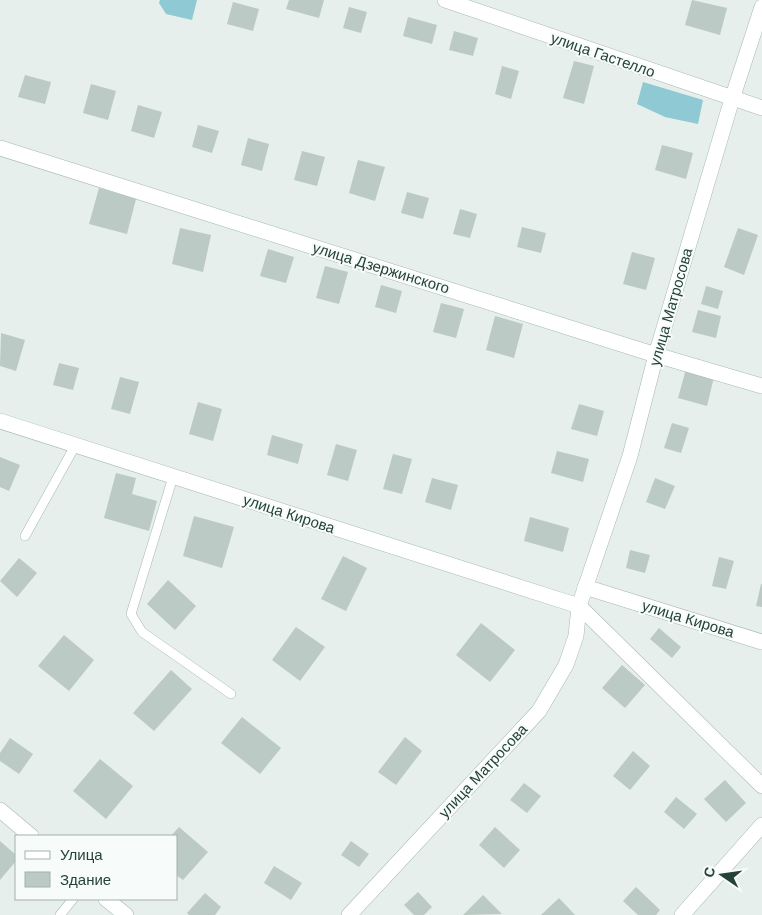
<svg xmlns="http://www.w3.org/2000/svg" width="762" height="915" font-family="Helvetica,sans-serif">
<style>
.water{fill:#8ec9d4}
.building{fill:#bbcac4}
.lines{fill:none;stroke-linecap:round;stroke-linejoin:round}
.service-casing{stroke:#a8b8b2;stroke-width:10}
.minor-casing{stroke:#a8b8b2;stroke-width:16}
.service{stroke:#fff;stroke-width:9}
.minor{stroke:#fff;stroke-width:15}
.labels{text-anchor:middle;stroke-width:4;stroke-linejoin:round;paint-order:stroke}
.street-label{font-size:15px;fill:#24423a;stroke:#f7fbf9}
</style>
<rect width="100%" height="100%" fill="#e6efeb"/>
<g class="water">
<path d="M160 0H197L192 20 166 14 159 3Z"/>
<path d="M643 82 703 100 698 124 665 117 637 104Z"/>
</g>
<g class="building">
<path d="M289 0H324L319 18 286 9Z"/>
<path d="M692 0 727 8 720 35 685 25Z"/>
<path d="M233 2 259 9 253 31 227 24Z"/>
<path d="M349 7 367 12 361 33 343 28Z"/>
<path d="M408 17 437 25 432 44 403 36Z"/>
<path d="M454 31 478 38 473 56 449 50Z"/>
<path d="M574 61 594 66 584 104 563 98Z"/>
<path d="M502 66 519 71 511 99 495 94Z"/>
<path d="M25 75 51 82 45 104 18 97Z"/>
<path d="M91 84 116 91 108 120 83 113Z"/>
<path d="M138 105 162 112 154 138 131 131Z"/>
<path d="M198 125 219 131 212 153 192 147Z"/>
<path d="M248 138 269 144 262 171 241 165Z"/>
<path d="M662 145 693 153 686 179 655 170Z"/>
<path d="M302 151 325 157 317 186 294 180Z"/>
<path d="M358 160 385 167 375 201 349 193Z"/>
<path d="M99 188 136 199 127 234 89 224Z"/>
<path d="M407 192 429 198 423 219 401 213Z"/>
<path d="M460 209 477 214 470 238 453 234Z"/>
<path d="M522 227 546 233 541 253 517 247Z"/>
<path d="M180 228 211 235 203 272 172 264Z"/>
<path d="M738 228 758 235 744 275 724 267Z"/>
<path d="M268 249 294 257 286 283 260 276Z"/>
<path d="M632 252 655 258 646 290 623 284Z"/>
<path d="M325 266 348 272 339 304 316 298Z"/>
<path d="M381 285 402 291 396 313 375 307Z"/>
<path d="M706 286 723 291 718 309 701 304Z"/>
<path d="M441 303 464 309 456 338 433 332Z"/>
<path d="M698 310 721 316 716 338 692 332Z"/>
<path d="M495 316 523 324 514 358 486 350Z"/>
<path d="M1 333 25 340 16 371 0 366Z"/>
<path d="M59 363 79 368 73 390 53 385Z"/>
<path d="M686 369 714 377 707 406 678 398Z"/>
<path d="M120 377 139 382 130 414 111 409Z"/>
<path d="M198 402 222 409 213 441 189 434Z"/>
<path d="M579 404 604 411 597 436 571 429Z"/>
<path d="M672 423 689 428 681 453 664 448Z"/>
<path d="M272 435 303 444 298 464 267 455Z"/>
<path d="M336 444 357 450 348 481 327 475Z"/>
<path d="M557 451 589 459 583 482 551 473Z"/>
<path d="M393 454 412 459 402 494 383 489Z"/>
<path d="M0 457 20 465 9 491 0 487Z"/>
<path d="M116 473 136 478 132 494 157 501 149 531 104 518Z"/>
<path d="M432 478 458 485 451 510 425 502Z"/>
<path d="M655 478 675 486 665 509 646 502Z"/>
<path d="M194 516 234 527 222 568 183 556Z"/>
<path d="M530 517 569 528 563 552 524 541Z"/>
<path d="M630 550 650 555 645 573 626 568Z"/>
<path d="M343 556 367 568 346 611 321 599Z"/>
<path d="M719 557 734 561 726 589 712 586Z"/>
<path d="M19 558 37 573 17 597 0 581Z"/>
<path d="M168 580 196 606 175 630 147 604Z"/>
<path d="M761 584H762V607L756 606Z"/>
<path d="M481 623 515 650 490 682 456 655Z"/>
<path d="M296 627 325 647 300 681 272 660Z"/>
<path d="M659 628 681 647 672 658 650 639Z"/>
<path d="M64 635 94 660 69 691 38 666Z"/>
<path d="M622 665 645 685 625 708 602 688Z"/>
<path d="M171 670 192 689 154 731 133 713Z"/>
<path d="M242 717 281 748 260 774 221 743Z"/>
<path d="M405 737 422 751 396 785 378 772Z"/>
<path d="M10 738 33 754 19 774 0 761V753Z"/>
<path d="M633 751 650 766 630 790 613 776Z"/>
<path d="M100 759 133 786 106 819 73 791Z"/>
<path d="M725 780 746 803 726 822 704 799Z"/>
<path d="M524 783 541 796 527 813 510 800Z"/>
<path d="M676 797 697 814 684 829 664 812Z"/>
<path d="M179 827 208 852 183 880 176 875V836H171Z"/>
<path d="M495 827 520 850 504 868 479 845Z"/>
<path d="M0 841 16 855V861L0 880Z"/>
<path d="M351 841 369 854 359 867 341 855Z"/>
<path d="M274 866 302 883 291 900 264 883Z"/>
<path d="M636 887 660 910 656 915H638L623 901Z"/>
<path d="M418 892 432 907 424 915H414L404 905Z"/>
<path d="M205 893 221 907 215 915H189L187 913Z"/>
<path d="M483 895 502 914 463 915Z"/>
<path d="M559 898 575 915H541Z"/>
</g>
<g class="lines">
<g class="service-casing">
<g id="service">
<path d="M173 477 131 614 142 632 231 694"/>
<path d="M25 536 75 446"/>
<path d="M60 915 73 899"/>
</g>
</g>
<g class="minor-casing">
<g id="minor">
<path d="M445 0 762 108"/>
<path d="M0 148 656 355 762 386"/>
<path d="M0 421 579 606 762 786"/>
<path d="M585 587 762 642"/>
<path d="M0 810 31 836"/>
<path d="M106 899 126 915"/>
<path d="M349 915 539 711 566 665 576 636 579 606 630 456 656 355 732 99 762 7"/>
<path d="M682 915 762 825"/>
</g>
</g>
<use href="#service" class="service"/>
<use href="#minor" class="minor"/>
</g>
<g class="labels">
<g class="street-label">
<text transform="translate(603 55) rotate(19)" y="5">улица Гастелло</text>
<text transform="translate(381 268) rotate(17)" y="5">улица Дзержинского</text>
<text transform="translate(671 307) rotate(-74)" y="5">улица Матросова</text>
<text transform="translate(289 514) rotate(18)" y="5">улица Кирова</text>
<text transform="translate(688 619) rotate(17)" y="5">улица Кирова</text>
<text transform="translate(483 771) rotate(-47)" y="5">улица Матросова</text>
</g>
</g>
<rect x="15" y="835" width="162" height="65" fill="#f7fbf9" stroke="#a3b1ad"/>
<rect x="25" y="851" width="25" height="8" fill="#ffffff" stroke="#a3b1ad"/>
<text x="60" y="860" font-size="15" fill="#24423a">Улица</text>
<rect x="25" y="872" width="25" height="15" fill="#bbcac4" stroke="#a3b1ad"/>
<text x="60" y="885" font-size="15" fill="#24423a">Здание</text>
<g transform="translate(722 875) rotate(283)" stroke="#f7fbf9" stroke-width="4" paint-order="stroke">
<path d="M0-4L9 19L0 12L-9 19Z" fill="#24423a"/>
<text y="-8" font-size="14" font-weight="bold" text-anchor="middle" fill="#24423a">С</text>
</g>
</svg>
